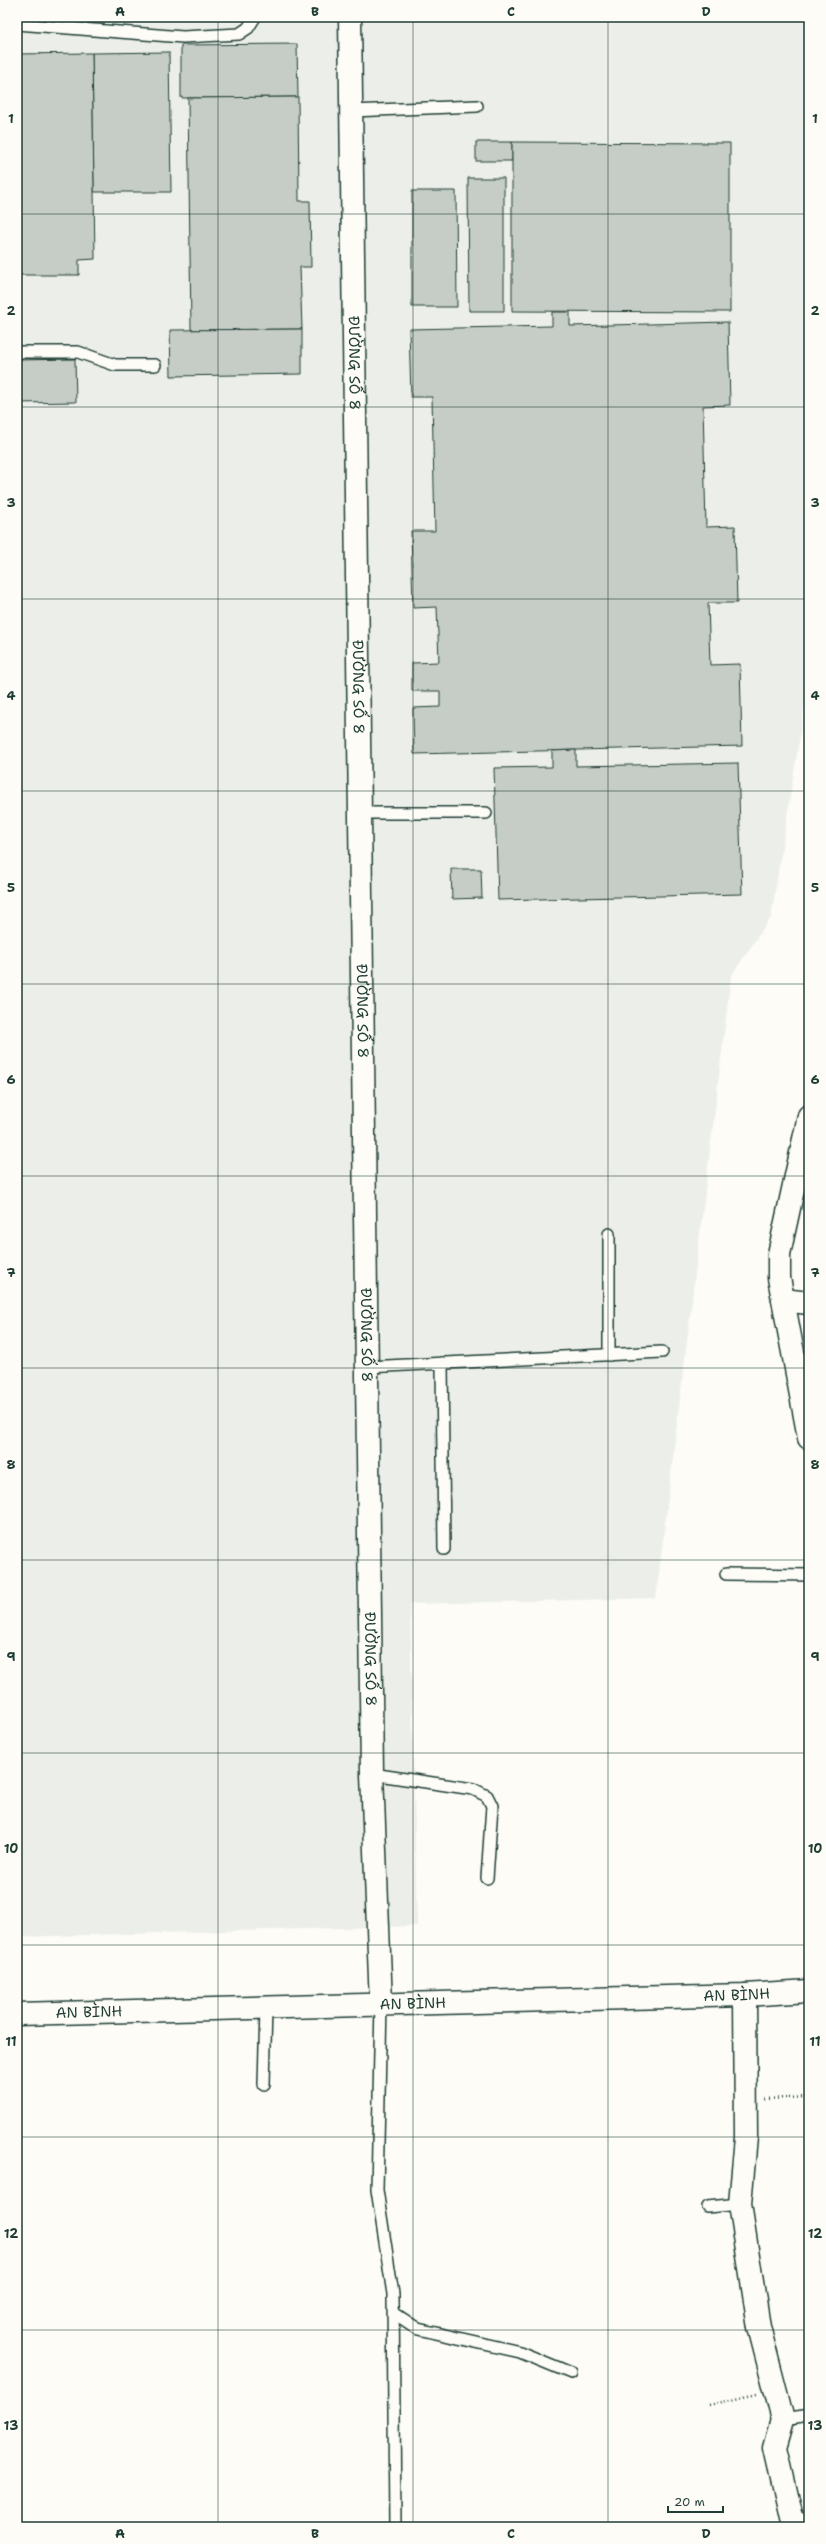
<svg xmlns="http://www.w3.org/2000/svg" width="826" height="2544" font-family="'Shantell Sans',sans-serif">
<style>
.built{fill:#eceee9}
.building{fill:#c6cdc7;stroke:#1f3d34}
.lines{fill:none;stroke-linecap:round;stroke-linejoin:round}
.lane-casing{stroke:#1f3d34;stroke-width:14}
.street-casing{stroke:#1f3d34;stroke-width:25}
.secondary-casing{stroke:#1f3d34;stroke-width:25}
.path{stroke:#1f3d34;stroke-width:2.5;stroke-dasharray:1 3;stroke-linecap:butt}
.lane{stroke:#fdfcf7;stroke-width:11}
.street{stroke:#fdfcf7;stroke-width:22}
.secondary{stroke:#fdfcf7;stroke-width:22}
.grid{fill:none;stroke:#1f3d34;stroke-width:1;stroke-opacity:0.55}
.labels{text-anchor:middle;stroke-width:4;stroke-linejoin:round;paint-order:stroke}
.street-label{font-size:15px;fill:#1f3d34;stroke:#fdfcf7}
.neatline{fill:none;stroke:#1f3d34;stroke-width:1.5}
.grid-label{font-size:13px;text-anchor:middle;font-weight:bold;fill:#1f3d34}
</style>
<rect width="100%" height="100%" fill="#fdfcf7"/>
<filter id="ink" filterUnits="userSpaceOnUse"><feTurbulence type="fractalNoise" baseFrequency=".025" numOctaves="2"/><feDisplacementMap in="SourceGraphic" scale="8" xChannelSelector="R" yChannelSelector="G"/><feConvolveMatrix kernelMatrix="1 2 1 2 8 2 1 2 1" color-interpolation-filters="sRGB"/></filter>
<g filter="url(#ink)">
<path class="built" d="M17 17H809V678L771 917 731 976 656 1598 410 1604 417 1926 17 1937Z"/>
<g class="building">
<path d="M297 44 298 97 181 98V45Z"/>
<path d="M169 52 171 192H94L92 53Z"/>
<path d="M92 53 95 259 79 260V275H17V54Z"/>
<path d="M298 97 299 201H310L311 267H300L302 329 191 330 188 98Z"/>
<rect x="476" y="142" width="36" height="19"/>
<path d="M512 142 730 143V312L512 311Z"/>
<path d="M468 178H504V311H469Z"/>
<path d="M412 191H456L457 307H412Z"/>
<path d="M552 312H570V326L728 322 730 405 703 406 706 527 735 526 737 603H708L710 665 740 664 742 746 414 754 413 708 440 707V691H412V663L439 662 437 607 413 608 411 531H435L432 397H411L409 329 552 326Z"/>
<path d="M302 329V374L171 376 170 330Z"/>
<path d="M75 359 76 402 17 403V360Z"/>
<path d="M576 750V766L738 763 742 894 498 900 494 768 552 767V751Z"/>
<path d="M451 869H481L482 898 452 899Z"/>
</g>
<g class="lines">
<g class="lane-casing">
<g id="lane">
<path d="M17 24 183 37 239 34 248 28 255 17"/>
<path d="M351 111 477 106"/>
<path d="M17 352H78L115 365H155"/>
<path d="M360 813H486"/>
<path d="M609 1355V1234"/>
<path d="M442 1363 444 1549"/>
<path d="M367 1367 662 1352"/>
<path d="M726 1574 809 1575"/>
<path d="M372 1774 473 1789 487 1796 492 1806 487 1878"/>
<path d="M381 2004 377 2190 393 2294 395 2527"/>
<path d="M264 2084 266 2008"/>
<path d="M708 2207 740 2204"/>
<path d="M394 2313 418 2329 520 2352 571 2373"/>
<path d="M783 2420 809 2416"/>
<path d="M792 2521 809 2518"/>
</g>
</g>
<g class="street-casing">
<g id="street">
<path id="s1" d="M350 17 372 1774 381 2004"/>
<path d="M809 1116 779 1254V1278L809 1438"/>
<path d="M783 1300 809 1303"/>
<path d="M745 1995 746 2137 740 2204 759 2327 783 2420 775 2448 793 2527"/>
</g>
</g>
<g class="secondary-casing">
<g id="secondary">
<path id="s2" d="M17 2014 745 1995 809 1991"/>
</g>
</g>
<g class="path">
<path d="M765 2099 809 2097"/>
<path d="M709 2405 757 2394"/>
</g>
<use href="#lane" class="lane"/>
<use href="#street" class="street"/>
<use href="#secondary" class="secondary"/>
</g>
</g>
<path class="grid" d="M218 17V2527M413 17V2527M608 17V2527M17 214H809M17 407H809M17 599H809M17 791H809M17 984H809M17 1176H809M17 1368H809M17 1560H809M17 1753H809M17 1945H809M17 2137H809M17 2330H809"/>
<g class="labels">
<g class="street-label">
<text dy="5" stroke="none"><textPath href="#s1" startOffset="346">ĐƯỜNG SỐ 8</textPath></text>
<text dy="5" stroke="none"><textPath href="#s1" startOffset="670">ĐƯỜNG SỐ 8</textPath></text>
<text dy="5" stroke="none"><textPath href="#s1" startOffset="994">ĐƯỜNG SỐ 8</textPath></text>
<text dy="5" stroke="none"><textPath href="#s1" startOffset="1318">ĐƯỜNG SỐ 8</textPath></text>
<text dy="5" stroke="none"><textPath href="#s1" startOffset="1642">ĐƯỜNG SỐ 8</textPath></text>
<text dy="5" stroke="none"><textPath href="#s2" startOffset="720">AN BÌNH</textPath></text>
<text dy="5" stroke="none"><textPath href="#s2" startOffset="396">AN BÌNH</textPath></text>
<text dy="5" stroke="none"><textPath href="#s2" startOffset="72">AN BÌNH</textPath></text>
</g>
</g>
<rect width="826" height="2544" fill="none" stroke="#fdfcf7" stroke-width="44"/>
<path d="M668 2506v6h55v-6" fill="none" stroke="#1f3d34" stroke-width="2"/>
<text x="674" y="2506" font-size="12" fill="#1f3d34" stroke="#fdfcf7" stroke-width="3" paint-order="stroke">20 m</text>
<rect x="22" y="22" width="782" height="2500" class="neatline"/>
<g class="grid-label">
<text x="120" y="16">A</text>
<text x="315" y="16">B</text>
<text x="511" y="16">C</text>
<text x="706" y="16">D</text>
<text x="11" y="123">1</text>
<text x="815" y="123">1</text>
<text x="11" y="315">2</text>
<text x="815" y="315">2</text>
<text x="11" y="507">3</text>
<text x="815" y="507">3</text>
<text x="11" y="700">4</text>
<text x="815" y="700">4</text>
<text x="11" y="892">5</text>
<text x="815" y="892">5</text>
<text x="11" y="1084">6</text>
<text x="815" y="1084">6</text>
<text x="11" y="1277">7</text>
<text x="815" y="1277">7</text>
<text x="11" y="1469">8</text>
<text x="815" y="1469">8</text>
<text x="11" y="1661">9</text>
<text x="815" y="1661">9</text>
<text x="11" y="1853">10</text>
<text x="815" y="1853">10</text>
<text x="11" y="2046">11</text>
<text x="815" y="2046">11</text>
<text x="11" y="2238">12</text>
<text x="815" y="2238">12</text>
<text x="11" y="2430">13</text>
<text x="815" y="2430">13</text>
<text x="120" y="2538">A</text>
<text x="315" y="2538">B</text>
<text x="511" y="2538">C</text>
<text x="706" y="2538">D</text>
</g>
</svg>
